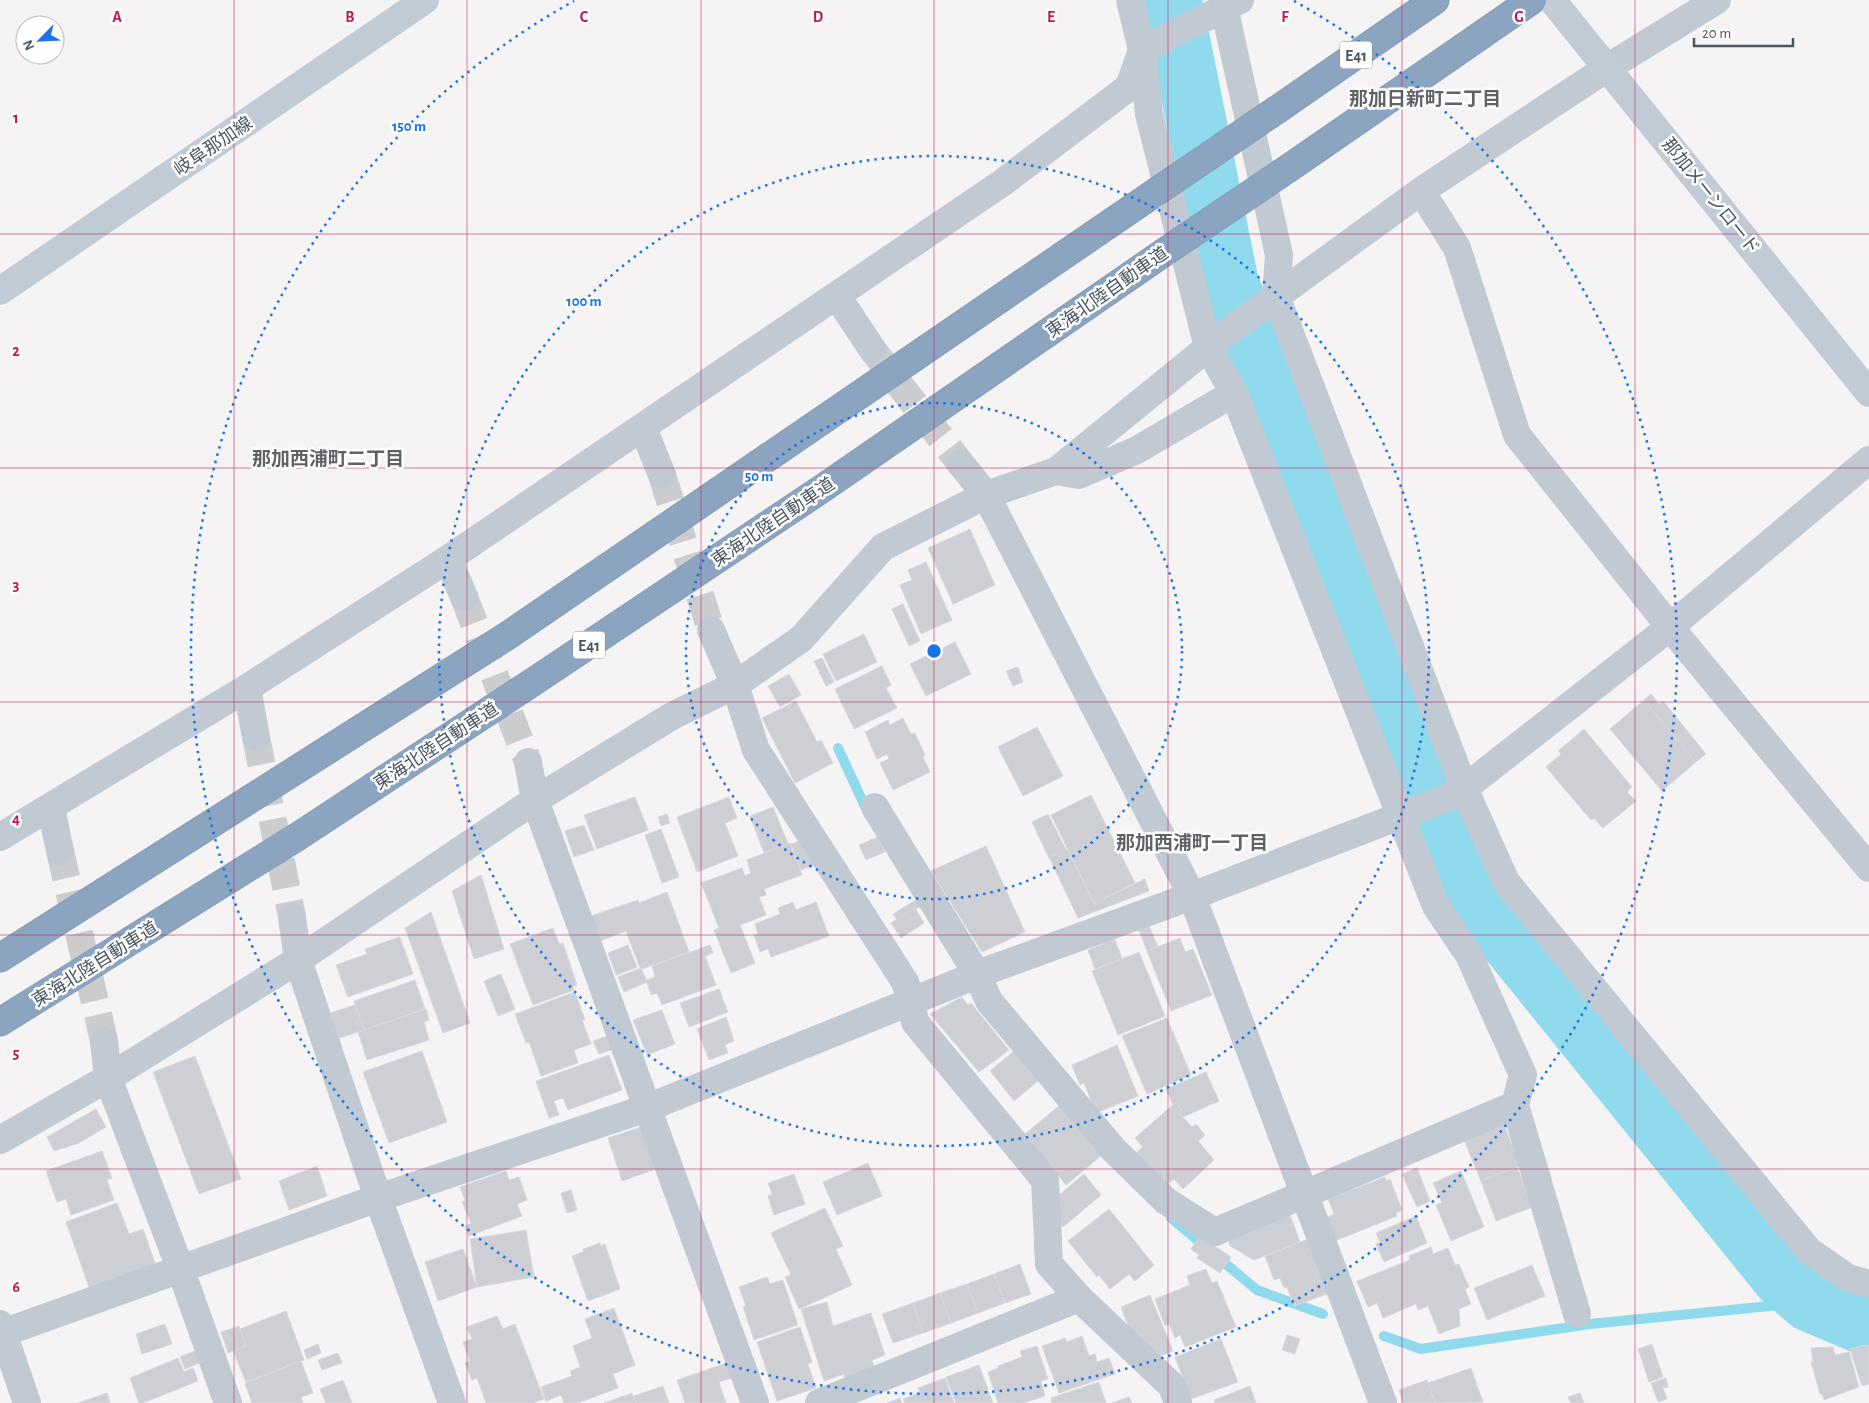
<svg xmlns="http://www.w3.org/2000/svg" width="1869" height="1403" font-family="'Alegreya Sans','Noto Sans JP',sans-serif">
<style>
.lines{fill:none;stroke-linecap:round;stroke-linejoin:round}
.stream{stroke:#90daee;stroke-width:10}
.river{stroke:#90daee;stroke-width:60}
.building{fill:#cdcfd5;stroke:#d7d9de}
.street-tunnel{stroke:#caccce;stroke-width:28;stroke-dasharray:28 14;stroke-linecap:butt}
.highway-casing{stroke:#7690ad;stroke-width:29}
.street{stroke:#c1cad2;stroke-width:28}
.secondary{stroke:#c1cbd6;stroke-width:28}
.highway{stroke:#8ba5c1;stroke-width:28}
.highway-bridge-casing{stroke:#7690ad;stroke-width:29;stroke-linecap:butt}
.highway-bridge{stroke:#8ba5c1;stroke-width:28}
.grid{fill:none;stroke:#c2185b;stroke-width:1;stroke-opacity:0.55}
.ring{fill:none;stroke:#1a73e8;stroke-width:2.5;stroke-dasharray:2.5 5}
.labels{text-anchor:middle;stroke-width:5;stroke-linejoin:round;paint-order:stroke}
.shield{fill:#fff;stroke:#808990;stroke-width:1}
.shield-label{font-size:16px;font-weight:bold;fill:#4a5661}
.street-label{font-size:18px;fill:#4a5661;stroke:#fff}
.neighbourhood-label{font-size:19px;font-weight:bold;fill:#5f6368;stroke:#fff}
.grid-label{font-size:16px;text-anchor:middle;font-weight:bold;fill:#c2185b;stroke:#fff;stroke-width:5;stroke-linejoin:round;paint-order:stroke}
.centre{fill:#1a73e8;stroke:#fff;stroke-width:2.5}
.ring-label{font-size:15px;text-anchor:middle;font-weight:bold;fill:#1a73e8;stroke:#fff;stroke-width:5;stroke-linejoin:round;paint-order:stroke}
</style>
<rect width="100%" height="100%" fill="#f5f3f3"/>
<g class="lines">
<g class="stream">
<path d="M838 748 869 815"/>
<path d="M1171 1218 1257 1290 1323 1314"/>
<path d="M1384 1336 1421 1349 1590 1324 1810 1302"/>
</g>
<path class="river" d="M1172 0 1229 284 1474 897 1783 1279 1810 1302 1869 1327"/>
</g>
<g class="building">
<path d="M970 529 995 585 953 604 928 548Z"/>
<path d="M926 562 952 620 921 634 900 585 912 580 908 570Z"/>
<path d="M903 604 920 641 909 646 892 609Z"/>
<path d="M864 634 877 662 836 681 823 654Z"/>
<path d="M955 642 971 674 926 696 910 664Z"/>
<path d="M822 658 834 682 826 686 814 661Z"/>
<path d="M882 666 891 685 886 688 897 708 854 729 835 689Z"/>
<path d="M1018 667 1023 682 1013 686 1006 671Z"/>
<path d="M789 674 801 695 780 707 768 686Z"/>
<path d="M1651 694 1659 704 1663 701 1706 754 1696 762 1644 700Z"/>
<path d="M1644 700 1696 762 1662 791 1610 729Z"/>
<path d="M796 701 817 742 821 740 833 763 795 783 762 718Z"/>
<path d="M903 718 911 734 915 733 925 755 923 757 930 772 893 790 880 763 889 759 887 754 877 759 865 732 888 720 890 725Z"/>
<path d="M1037 727 1063 776 1023 796 998 747Z"/>
<path d="M1584 729 1632 787 1627 792 1636 801 1603 828 1594 818 1591 820 1546 767 1561 754 1558 751Z"/>
<path d="M1091 795 1135 883 1094 903 1051 815Z"/>
<path d="M635 797 648 830 597 849 584 815Z"/>
<path d="M729 797 737 818 725 823 738 856 697 872 677 817Z"/>
<path d="M773 807 788 844 764 853 750 816Z"/>
<path d="M667 814 670 823 661 826 658 817Z"/>
<path d="M1048 814 1066 850 1049 858 1032 822Z"/>
<path d="M584 825 594 850 574 857 565 831Z"/>
<path d="M661 829 679 877 662 883 645 835Z"/>
<path d="M878 837 885 852 866 860 859 845Z"/>
<path d="M800 841 816 865 801 870 791 844Z"/>
<path d="M790 843 802 875 764 889 766 895 759 897 766 915 740 925 755 963 731 973 714 930 719 928 701 883 742 868 745 876 751 873 747 860Z"/>
<path d="M986 846 1025 932 982 952 931 871Z"/>
<path d="M1067 849 1094 903 1145 879 1149 891 1078 918 1049 857Z"/>
<path d="M481 875 504 949 474 959 452 891Z"/>
<path d="M667 892 689 952 642 969 640 968 626 931 600 941 591 916 638 900 639 903Z"/>
<path d="M917 899 921 906 897 920 893 914Z"/>
<path d="M793 902 796 910 816 902 829 936 771 957 768 949 760 952 754 935 758 934 755 924 780 914 778 908Z"/>
<path d="M915 908 924 923 901 938 891 923Z"/>
<path d="M431 912 470 1023 443 1033 405 928Z"/>
<path d="M1149 926 1158 947 1147 951 1139 930Z"/>
<path d="M553 928 559 944 563 943 577 985 573 986 574 990 533 1005 510 944Z"/>
<path d="M400 937 413 974 348 997 336 965 367 954 365 949Z"/>
<path d="M1180 938 1185 952 1193 949 1212 995 1171 1011 1147 951Z"/>
<path d="M1115 939 1122 959 1095 969 1088 950Z"/>
<path d="M628 945 637 967 616 975 608 953Z"/>
<path d="M710 945 713 953 705 956 716 985 662 1005 657 993 651 995 646 980 655 977 652 966Z"/>
<path d="M1139 952 1165 1016 1118 1035 1092 971Z"/>
<path d="M641 968 647 982 624 992 618 977Z"/>
<path d="M501 974 515 1009 498 1016 484 981Z"/>
<path d="M415 980 425 1009 364 1030 354 1001Z"/>
<path d="M719 989 728 1012 689 1027 680 1003Z"/>
<path d="M575 992 585 1020H582L591 1044 574 1050 578 1063 541 1076 529 1042 526 1043 515 1014Z"/>
<path d="M962 997 968 1005 971 1003 1009 1050 979 1072 930 1014Z"/>
<path d="M355 1005 364 1030 339 1038 330 1013Z"/>
<path d="M426 1009 429 1020 424 1022 429 1040 367 1060 358 1032Z"/>
<path d="M662 1010 675 1044 647 1055 633 1020Z"/>
<path d="M726 1017 734 1041 725 1045 728 1053 709 1060 697 1029Z"/>
<path d="M1167 1018 1191 1075 1147 1094 1122 1036Z"/>
<path d="M612 1034 617 1048 599 1054 593 1041Z"/>
<path d="M1117 1045 1138 1096 1096 1113 1084 1083 1080 1085 1072 1065Z"/>
<path d="M422 1051 447 1122 389 1143 363 1072Z"/>
<path d="M1014 1051 1038 1081 1014 1101 990 1071Z"/>
<path d="M609 1055 622 1090 568 1110 563 1098 554 1101 559 1115 549 1118 536 1081Z"/>
<path d="M195 1056 241 1179 199 1194 153 1072Z"/>
<path d="M1206 1072 1219 1101 1183 1117 1179 1113 1182 1110 1175 1103 1173 1105 1166 1089Z"/>
<path d="M1175 1103 1182 1110 1179 1113 1192 1127 1196 1124 1205 1135 1198 1141 1214 1160 1183 1189 1174 1179 1164 1187 1135 1154 1143 1147 1135 1138Z"/>
<path d="M1060 1105 1102 1155 1066 1185 1025 1134Z"/>
<path d="M96 1109 106 1127 79 1143 54 1151 47 1137Z"/>
<path d="M1504 1125 1520 1166 1481 1181 1464 1140Z"/>
<path d="M641 1127 656 1169 622 1181 608 1138Z"/>
<path d="M102 1151 112 1178 107 1180 114 1200 71 1215 66 1199 57 1202 46 1171Z"/>
<path d="M868 1163 882 1196 837 1215 823 1182Z"/>
<path d="M317 1166 327 1196 289 1210 279 1181Z"/>
<path d="M1517 1167 1533 1207 1496 1221 1481 1181Z"/>
<path d="M1417 1168 1430 1201 1417 1207 1402 1174Z"/>
<path d="M506 1171 509 1180 519 1177 527 1200 517 1204 522 1216 469 1236 465 1227 471 1223 462 1202 465 1200 460 1187Z"/>
<path d="M1461 1171 1484 1227 1451 1241 1436 1205 1442 1203 1433 1183Z"/>
<path d="M794 1174 805 1204 774 1215 768 1196 772 1194 768 1183Z"/>
<path d="M1084 1174 1101 1195 1063 1227 1054 1216 1061 1211 1052 1201Z"/>
<path d="M1385 1177 1386 1181 1390 1179 1402 1210 1396 1213 1397 1216 1335 1241 1326 1218 1334 1214 1328 1199Z"/>
<path d="M571 1190 577 1210 567 1213 561 1193Z"/>
<path d="M117 1203 129 1234 143 1229 156 1266 90 1290 66 1222Z"/>
<path d="M825 1208 843 1246 836 1249 852 1285 799 1309 785 1277 791 1275 771 1233Z"/>
<path d="M1109 1209 1154 1265 1135 1281 1129 1274 1110 1289 1099 1275 1097 1277 1068 1241Z"/>
<path d="M1290 1215 1300 1242 1254 1260 1230 1246 1229 1240Z"/>
<path d="M1416 1216 1427 1243 1384 1262 1376 1244 1380 1242 1376 1233Z"/>
<path d="M526 1230 534 1277 477 1287 470 1239Z"/>
<path d="M1200 1236 1231 1257 1220 1273 1197 1258 1199 1255 1191 1249Z"/>
<path d="M1311 1238 1332 1292 1294 1306 1287 1287 1284 1288 1280 1278 1274 1280 1265 1256Z"/>
<path d="M600 1243 601 1246 605 1244 620 1289 588 1301 572 1256 583 1252V1249Z"/>
<path d="M1431 1247 1433 1254 1448 1248 1455 1265 1459 1264 1469 1287 1465 1289 1471 1304 1459 1309 1460 1326 1439 1334 1428 1306 1418 1310 1416 1304 1383 1318 1377 1303 1368 1307 1357 1281 1410 1260 1409 1256Z"/>
<path d="M463 1249 477 1287 438 1301 425 1262Z"/>
<path d="M1020 1264 1031 1294 1005 1303 994 1274Z"/>
<path d="M1532 1265 1545 1296 1487 1320 1474 1288Z"/>
<path d="M1206 1269 1212 1283 1217 1281 1236 1327 1185 1347 1180 1335 1175 1338 1169 1324 1165 1326 1155 1299 1190 1285 1187 1276Z"/>
<path d="M994 1274 1005 1303 978 1313 967 1284Z"/>
<path d="M767 1277 770 1284 783 1280 798 1325 754 1340 743 1307 746 1306 739 1287Z"/>
<path d="M967 1284 978 1313 951 1323 940 1293Z"/>
<path d="M940 1293 951 1323 923 1333 913 1303Z"/>
<path d="M1150 1295 1173 1351 1155 1358 1143 1345 1138 1334 1132 1336 1121 1307Z"/>
<path d="M827 1302 833 1326 871 1313 885 1355 872 1360 874 1368 845 1378 844 1374 824 1381 801 1309Z"/>
<path d="M913 1303 923 1333 893 1343 882 1314Z"/>
<path d="M614 1308 635 1365 613 1374 618 1388 578 1403H564L561 1395 546 1401 541 1387 572 1376 570 1371 580 1367 573 1346 592 1338 585 1319Z"/>
<path d="M286 1311 304 1360 246 1382 233 1351 246 1346 240 1329Z"/>
<path d="M497 1316 503 1329 515 1324 544 1399 533 1403H486L477 1378 472 1380 465 1363 470 1361 463 1342 472 1339 467 1327Z"/>
<path d="M165 1324 172 1344 142 1354 136 1334Z"/>
<path d="M239 1326 246 1346 228 1353 221 1332Z"/>
<path d="M800 1327 812 1362 808 1364 816 1388 777 1401 757 1342Z"/>
<path d="M1287 1335 1300 1339 1295 1354 1282 1350Z"/>
<path d="M1082 1336 1089 1356 1095 1354 1097 1362 1109 1358 1115 1374 1059 1393 1042 1346 1065 1338 1067 1342Z"/>
<path d="M1221 1339 1238 1382 1191 1399 1175 1357Z"/>
<path d="M318 1344 321 1353 307 1359 304 1350Z"/>
<path d="M1652 1344 1663 1377 1649 1382 1638 1349Z"/>
<path d="M1866 1345 1869 1346V1384L1862 1386 1850 1349Z"/>
<path d="M1037 1346 1048 1379 1041 1381 1045 1396 1023 1403H998L988 1372 998 1368V1366L1022 1357 1020 1351Z"/>
<path d="M1833 1347 1835 1355 1849 1352 1859 1387 1824 1400 1822 1394H1820L1811 1362H1813L1811 1348Z"/>
<path d="M197 1350 202 1362 185 1369 180 1357Z"/>
<path d="M338 1353 342 1363 322 1370 318 1360Z"/>
<path d="M178 1358 184 1372 193 1368 198 1381 143 1403H139L130 1378Z"/>
<path d="M301 1361 313 1393 301 1397 303 1403H252L245 1383Z"/>
<path d="M733 1361 738 1376 719 1382 726 1403H685L677 1380Z"/>
<path d="M979 1365 993 1403H956L946 1377Z"/>
<path d="M1471 1368 1483 1402 1435 1403 1428 1383Z"/>
<path d="M945 1378 954 1403H905L903 1399 920 1393 918 1388Z"/>
<path d="M1666 1378 1668 1387 1663 1388 1667 1399 1658 1402 1651 1383Z"/>
<path d="M343 1380 352 1403H326L320 1389Z"/>
<path d="M1427 1380 1435 1403H1403L1399 1390Z"/>
<path d="M1099 1382 1106 1403H1052L1051 1398Z"/>
<path d="M663 1386 669 1403H636L634 1396Z"/>
<path d="M1250 1386 1256 1403H1215L1214 1400Z"/>
<path d="M107 1393 110 1403H78Z"/>
<path d="M632 1393 636 1403H604Z"/>
<path d="M1580 1393 1584 1403H1571L1568 1397Z"/>
<path d="M1129 1397 1132 1403H1112Z"/>
<path d="M900 1398 902 1403H887Z"/>
</g>
<g class="lines">
<g class="street-tunnel">
<path d="M872 349 961 464"/>
<path d="M662 475 711 630"/>
<path d="M464 597 528 762"/>
<path d="M256 737 292 917"/>
<path d="M60 851 104 1041"/>
</g>
<g class="highway-casing">
<g id="highway">
<path d="M1278 109 1435 0"/>
<path d="M1289 168 1532 0"/>
<path d="M0 958 507 636 1156 192"/>
<path d="M0 1022 297 837 533 682 823 488 1166 251"/>
</g>
</g>
<g class="street">
<path d="M1130 0 1142 50 1149 114 1208 347 1234 393 1436 906 1469 955 1523 1075 1515 1105 1577 1314"/>
<path d="M1224 7 1279 255 1276 296 1464 788 1506 882 1809 1251 1848 1278 1869 1284"/>
<path d="M1421 191 1457 248 1517 435 1670 627 1869 868"/>
<path d="M837 296 872 349"/>
<path d="M643 428 662 475"/>
<path d="M961 464 986 495 1192 896 1383 1403"/>
<path d="M1056 471 1079 475 1137 450 1234 393"/>
<path d="M448 559 464 597"/>
<path d="M711 630 735 685 756 750 905 982 911 1000 915 1022 1045 1180 1049 1264 1079 1298 1172 1386 1178 1403"/>
<path d="M247 688 256 737"/>
<path d="M528 762 535 800 755 1403"/>
<path d="M875 807 977 974 989 1001 1113 1149 1166 1201 1215 1232 1515 1105"/>
<path d="M51 808 60 851"/>
<path d="M0 837 247 688 448 559 1002 183 1129 87 1142 50 1240 0"/>
<path d="M292 917 298 960 378 1198 452 1403"/>
<path d="M104 1041 108 1078 180 1268 228 1403"/>
<path d="M0 1140 108 1078 298 960 535 800 672 716 735 685 801 639 883 547 986 495 1056 471 1222 336 1421 191 1607 68 1717 0"/>
<path d="M0 1324 27 1403"/>
<path d="M0 1334 378 1198 647 1108 989 970 1192 896 1457 794 1670 627 1869 460"/>
<path d="M819 1403 1079 1298"/>
</g>
<g class="secondary">
<path d="M1552 0 1869 393"/>
<path d="M0 291 425 0"/>
</g>
<use href="#highway" class="highway"/>
<g class="highway-bridge-casing">
<g id="highway-bridge">
<path d="M1156 192 1278 109"/>
<path d="M1166 251 1289 168"/>
</g>
</g>
<use href="#highway-bridge" class="highway-bridge"/>
</g>
<path class="grid" d="M234 0V1403M467 0V1403M701 0V1403M934 0V1403M1168 0V1403M1402 0V1403M1635 0V1403M0 234H1869M0 468H1869M0 702H1869M0 935H1869M0 1169H1869"/>
<g class="ring">
<circle cx="934" cy="651" r="248"/>
<circle cx="934" cy="651" r="495"/>
<path d="M1294 1A743 743 0 1 1 574 1"/>
</g>
<g class="labels">
<g class="shield">
<rect x="1340" y="41.5" width="32" height="27" rx="4"/>
<rect x="573" y="631.5" width="32" height="27" rx="4"/>
</g>
<g class="shield-label">
<text x="1356" y="61">E41</text>
<text x="589" y="651">E41</text>
</g>
<g class="street-label">
<text transform="translate(213 146) rotate(-34)" y="6">岐阜那加線</text>
<text transform="translate(1711 196) rotate(51)" y="6">那加メーンロード</text>
<text transform="translate(1107 292) rotate(-35)" y="6">東海北陸自動車道</text>
<text transform="translate(773 522) rotate(-34)" y="6">東海北陸自動車道</text>
<text transform="translate(436 746) rotate(-33)" y="6">東海北陸自動車道</text>
<text transform="translate(95 964) rotate(-32)" y="6">東海北陸自動車道</text>
</g>
<g class="neighbourhood-label">
<text x="1425" y="105">那加日新町二丁目</text>
<text x="328" y="465">那加西浦町二丁目</text>
<text x="1192" y="849">那加西浦町一丁目</text>
</g>
</g>
<g class="grid-label">
<text x="117" y="22">A</text>
<text x="350" y="22">B</text>
<text x="584" y="22">C</text>
<text x="818" y="22">D</text>
<text x="1051" y="22">E</text>
<text x="1285" y="22">F</text>
<text x="1519" y="22">G</text>
<text x="16" y="123">1</text>
<text x="16" y="356">2</text>
<text x="16" y="590">3</text>
<text x="16" y="824">4</text>
<text x="16" y="1058">5</text>
<text x="16" y="1292">6</text>
</g>
<circle cx="934" cy="651" r="8" class="centre"/>
<g class="ring-label">
<text x="409" y="131">150 m</text>
<text x="584" y="306">100 m</text>
<text x="759" y="481">50 m</text>
</g>
<g transform="translate(40 40) rotate(246)"><circle r="24" fill="#ffffff" stroke="#b7bbc0"/>
<path d="M0-4L9 19L0 12L-9 19Z" fill="#1a73e8"/>
<text y="-8" font-size="14" font-weight="bold" text-anchor="middle" fill="#4a5661">N</text>
</g>
<path d="M1694 38v8h99v-8" fill="none" stroke="#4a5661" stroke-width="2.5"/>
<text x="1702" y="38" font-size="15" fill="#4a5661" stroke="#ffffff" stroke-width="4" paint-order="stroke">20 m</text>
</svg>
